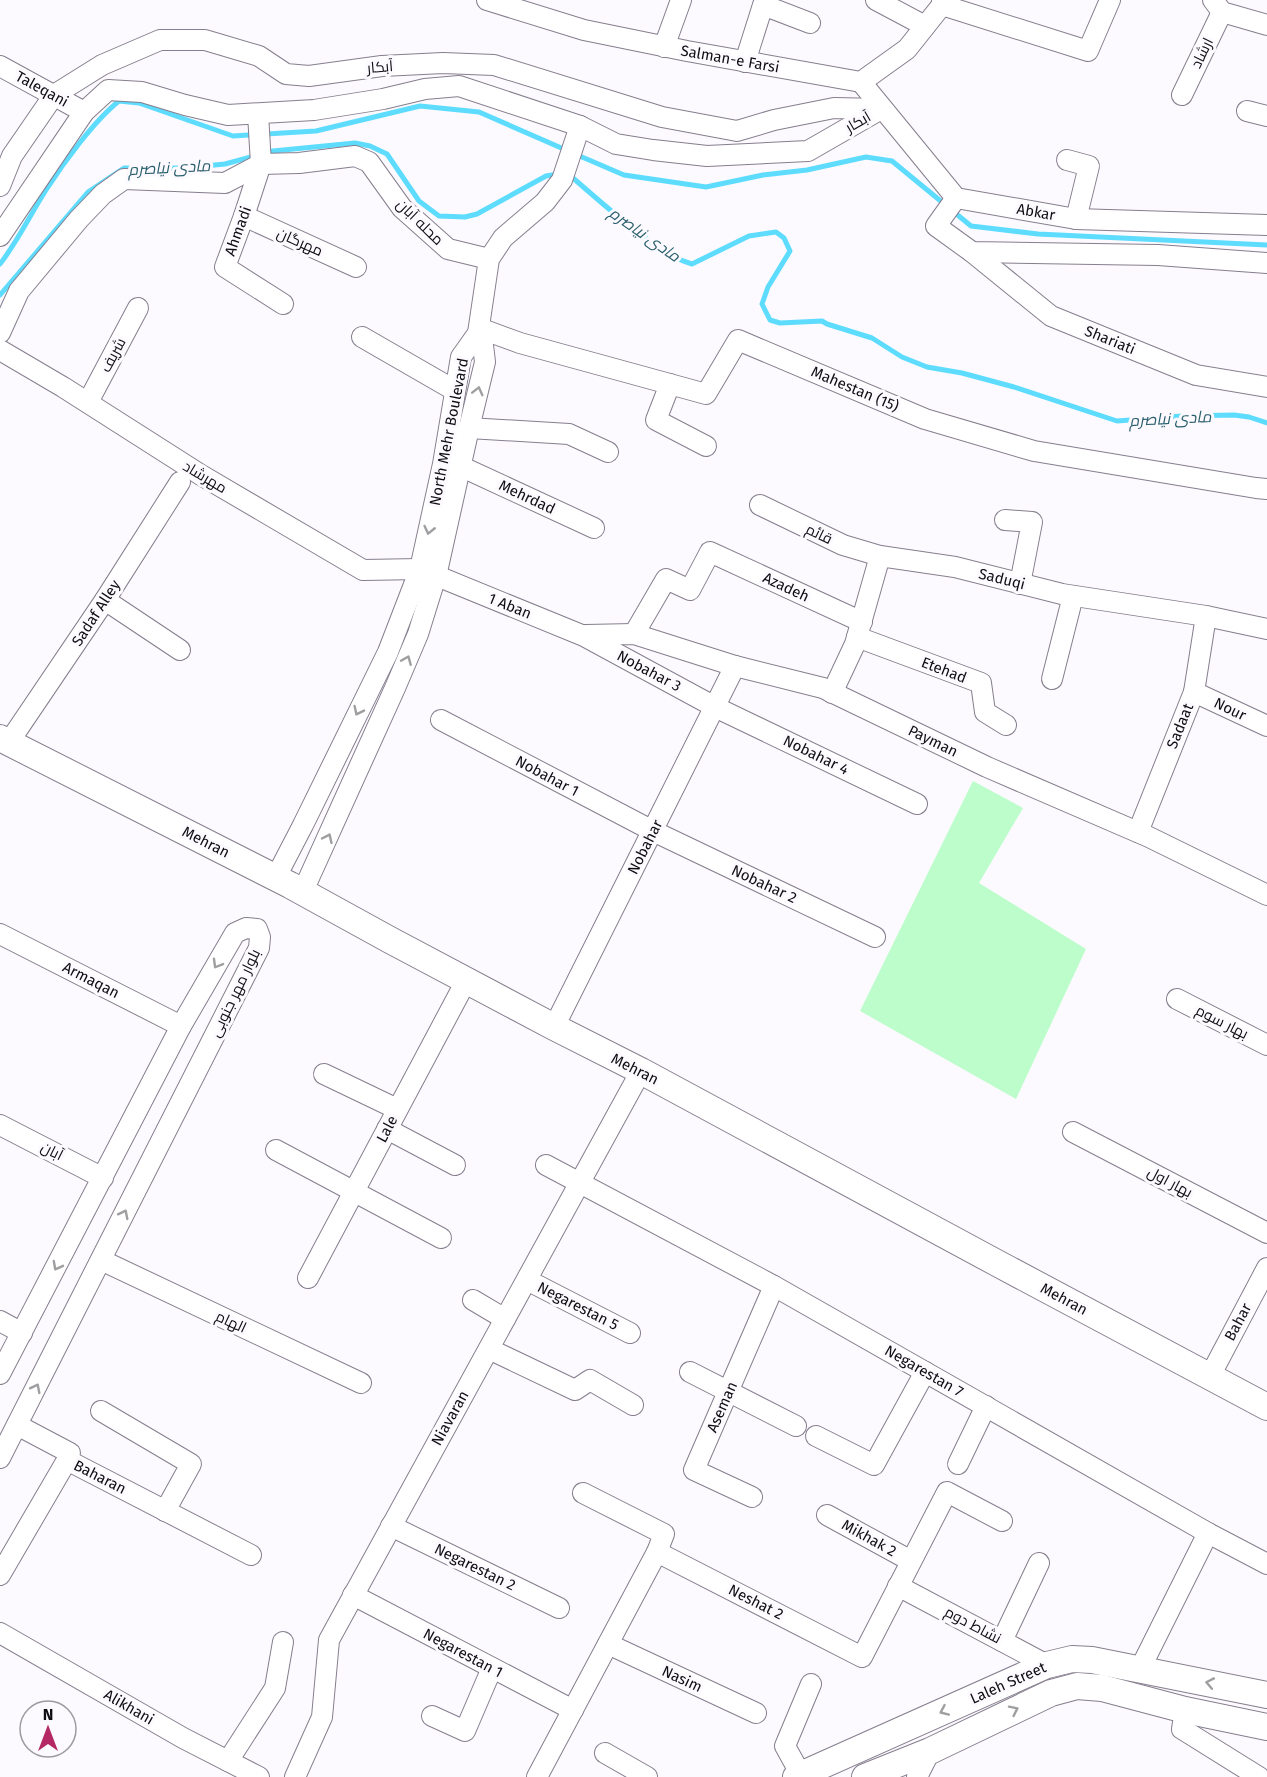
<svg xmlns="http://www.w3.org/2000/svg" width="1267" height="1777" font-family="'Fira Sans',Cairo,sans-serif">
<style>
.green{fill:#bdfdcc}
.lines{fill:none;stroke-linecap:round;stroke-linejoin:round}
.stream{stroke:#5ddcfe;stroke-width:5}
.minor-casing{stroke:#867e8e;stroke-width:22}
.major-casing{stroke:#867e8e;stroke-width:28}
.minor{stroke:#fff;stroke-width:20}
.major{stroke:#fff;stroke-width:26}
.oneway{stroke:#9f9ea0}
.labels{text-anchor:middle;stroke-width:6;stroke-linejoin:round;paint-order:stroke}
.street-label{font-size:15px;fill:#0f0c12;stroke:#fcfafe}
.water-label{font-size:16px;font-style:italic;fill:#2a5f6d;stroke:#fcfafe}
</style>
<rect width="100%" height="100%" fill="#fcfafe"/>
<path class="green" d="M973 781 1023 808 979 883 1086 949 1016 1099 860 1011Z"/>
<g class="lines">
<g class="stream">
<path d="M575 154 624 175 706 187 763 175 807 170 866 157 892 161 971 226 1038 234 1267 245"/>
<path d="M567 176 573 178C595 197 616 216 639 233 656 246 671 258 692 264L749 236 776 232 784 238 790 251 768 287 762 304 770 320 780 323 822 321 827 324 872 338 902 357 927 367 962 373 1014 387 1117 421 1182 416 1234 415 1249 417 1267 423"/>
<path d="M0 264C18 241 30 215 46 190 64 162 94 121 119 101L139 103 233 136 316 131 420 106 479 112 566 150"/>
<path d="M0 295 88 192 124 168H184L225 164 273 151 355 143 370 146 387 154 419 201 439 216 465 217 477 214 546 176 558 174"/>
</g>
<g class="minor-casing">
<g id="minor">
<path d="M487 0 584 30 687 51 861 82 907 49 942 5V0"/>
<path d="M876 0 925 26"/>
<path d="M1213 0 1222 12 1267 25"/>
<path d="M942 5 1088 51 1110 0"/>
<path d="M664 47 681 0"/>
<path d="M745 62 763 5 810 23"/>
<path d="M0 66 84 112"/>
<path d="M861 82 956 198 1076 219 1267 225"/>
<path d="M1182 95 1222 12"/>
<path d="M1247 111 1267 116"/>
<path d="M258 114 261 164 244 216 225 267 283 304"/>
<path d="M1067 160 1089 166 1076 219"/>
<path d="M0 186 12 156 54 95 102 65 160 40H205L259 56 286 74 309 76 382 66 443 63 494 65 662 117 737 131 774 120 834 108 881 109"/>
<path d="M956 198 936 226 972 252 1158 255 1267 263"/>
<path d="M244 216 356 267"/>
<path d="M0 236 84 112 108 90 142 92 185 105 228 115 314 110 383 99 425 89 459 86 580 126 616 144 653 150 707 156 808 151 881 109"/>
<path d="M972 252 1051 316 1196 375 1267 387"/>
<path d="M479 328 520 343 706 394 738 340 925 419 1034 451 1256 488 1267 489"/>
<path d="M0 333 19 291 79 219 103 194 124 179 225 183 261 164 299 163 355 156 369 162 402 208 448 249 489 259"/>
<path d="M362 337 454 390"/>
<path d="M0 350 63 387 201 475 363 570 420 569 584 636 715 707 917 804"/>
<path d="M670 384 656 420 706 446"/>
<path d="M88 402 138 308"/>
<path d="M469 428 569 434 608 452"/>
<path d="M460 466 594 528"/>
<path d="M760 505 843 545 880 556"/>
<path d="M1005 520 1032 522 1020 584"/>
<path d="M105 600 180 650"/>
<path d="M634 634 666 579 690 590 710 552 862 622"/>
<path d="M586 635 634 634 735 666 823 688 987 767 1149 837 1267 895"/>
<path d="M857 637 981 683 985 712 1006 725"/>
<path d="M1052 679 1073 596"/>
<path d="M1194 692 1267 726"/>
<path d="M832 693 855 644 880 556 955 567 1062 594 1206 616 1267 629"/>
<path d="M441 720 653 831 875 937"/>
<path d="M9 742 105 600 180 482"/>
<path d="M1138 832 1194 692 1206 616"/>
<path d="M276 877 303 825 388 652 420 569 443 464 461 357 478 333 489 259 503 238 545 202 562 180 580 126"/>
<path d="M303 891 395 688 418 634 436 576 469 428 485 362 483 345 478 333"/>
<path d="M0 934 181 1026"/>
<path d="M1177 999 1267 1045"/>
<path d="M554 1027 735 666"/>
<path d="M324 1074 397 1109"/>
<path d="M0 1125 103 1178"/>
<path d="M387 1129 455 1165"/>
<path d="M1073 1132 1267 1233"/>
<path d="M276 1150 441 1238"/>
<path d="M546 1165 774 1286 1208 1533 1267 1564"/>
<path d="M101 1260 361 1383"/>
<path d="M308 1278 466 981"/>
<path d="M527 1280 630 1333"/>
<path d="M473 1300 505 1319"/>
<path d="M0 1321 22 1333"/>
<path d="M489 1349 575 1390 590 1380 633 1405"/>
<path d="M690 1372 796 1426"/>
<path d="M0 1374 181 1026 235 933 246 928 257 929 260 937 259 948 0 1458"/>
<path d="M1210 1376 1267 1268"/>
<path d="M101 1411 191 1464 165 1511"/>
<path d="M17 1425 70 1453 67 1460"/>
<path d="M816 1436 874 1465 925 1372"/>
<path d="M958 1464 986 1406"/>
<path d="M752 1497 694 1470 774 1286"/>
<path d="M827 1515 911 1561"/>
<path d="M391 1526 559 1608"/>
<path d="M657 1552 862 1657 947 1492 1002 1521"/>
<path d="M0 1575 67 1460 251 1555"/>
<path d="M898 1586 1047 1665"/>
<path d="M353 1595 573 1710"/>
<path d="M0 1633 183 1738 259 1777"/>
<path d="M1002 1641 1039 1563"/>
<path d="M608 1644 756 1713"/>
<path d="M1140 1669 1208 1533"/>
<path d="M1185 1710 1182 1729 1259 1777"/>
<path d="M432 1716 465 1731 492 1668"/>
<path d="M605 1753 647 1777"/>
<path d="M228 1761 275 1688 283 1642"/>
<path d="M801 1775 785 1746 811 1684"/>
<path d="M295 1777 322 1717 329 1640 641 1071"/>
<path d="M537 1777 657 1552 664 1534 583 1493"/>
<path d="M917 1777 930 1751"/>
</g>
</g>
<g class="major-casing">
<g id="major">
<path d="M0 738 290 885 390 940 554 1027 641 1071 995 1262 1267 1407"/>
<path d="M796 1777 1047 1665 1072 1659 1092 1660 1267 1695"/>
<path d="M865 1777 930 1751 1051 1693 1077 1686 1102 1688 1185 1710 1267 1727"/>
</g>
</g>
<use href="#minor" class="minor"/>
<use href="#major" class="major"/>
</g>
<defs><path id="oneway-chevron" d="M-2-3.5L2.5 0L-2 3.5" fill="none" stroke-width="1.6" stroke-linecap="round" stroke-linejoin="round" transform="scale(1.5)"/></defs>
<g class="oneway">
<use href="#oneway-chevron" transform="translate(478 391) rotate(-76)"/>
<use href="#oneway-chevron" transform="translate(429 530) rotate(103)"/>
<use href="#oneway-chevron" transform="translate(407 660) rotate(-67)"/>
<use href="#oneway-chevron" transform="translate(358 711) rotate(116)"/>
<use href="#oneway-chevron" transform="translate(328 838) rotate(-65)"/>
<use href="#oneway-chevron" transform="translate(217 964) rotate(120)"/>
<use href="#oneway-chevron" transform="translate(124 1214) rotate(-63)"/>
<use href="#oneway-chevron" transform="translate(57 1266) rotate(118)"/>
<use href="#oneway-chevron" transform="translate(36 1388) rotate(-63)"/>
<use href="#oneway-chevron" transform="translate(1210 1683) rotate(-169)"/>
<use href="#oneway-chevron" transform="translate(1014 1710) rotate(-26)"/>
<use href="#oneway-chevron" transform="translate(944 1711) rotate(156)"/>
</g>
<g class="labels">
<g class="street-label">
<text transform="translate(1202 53) rotate(-64)" y="5">ارشاد</text>
<text transform="translate(730 59) rotate(10)" y="5">Salman-e Farsi</text>
<text transform="translate(380 67) rotate(-5)" y="5">آبکار</text>
<text transform="translate(42 89) rotate(29)" y="5">Taleqani</text>
<text transform="translate(858 122) rotate(-30)" y="5">آبکار</text>
<text transform="translate(1036 212) rotate(10)" y="5">Abkar</text>
<text transform="translate(420 222) rotate(44)" y="5">محله آبان</text>
<text transform="translate(238 231) rotate(-70)" y="5">Ahmadi</text>
<text transform="translate(300 242) rotate(24)" y="5">مهرگان</text>
<text transform="translate(1110 340) rotate(22)" y="5">Shariati</text>
<text transform="translate(113 355) rotate(-62)" y="5">شریف</text>
<text transform="translate(855 389) rotate(23)" y="5">Mahestan (15)</text>
<text transform="translate(449 432) rotate(-79)" y="5">North Mehr Boulevard</text>
<text transform="translate(205 477) rotate(31)" y="5">مهرشاد</text>
<text transform="translate(527 497) rotate(25)" y="5">Mehrdad</text>
<text transform="translate(819 534) rotate(26)" y="5">قائم</text>
<text transform="translate(1002 579) rotate(14)" y="5">Saduqi</text>
<text transform="translate(786 587) rotate(25)" y="5">Azadeh</text>
<text transform="translate(510 606) rotate(22)" y="5">1 Aban</text>
<text transform="translate(96 613) rotate(-57)" y="5">Sadaf Alley</text>
<text transform="translate(944 670) rotate(21)" y="5">Etehad</text>
<text transform="translate(649 671) rotate(28)" y="5">Nobahar 3</text>
<text transform="translate(1230 709) rotate(26)" y="5">Nour</text>
<text transform="translate(1180 726) rotate(-68)" y="5">Sadaat</text>
<text transform="translate(933 741) rotate(26)" y="5">Payman</text>
<text transform="translate(816 755) rotate(26)" y="5">Nobahar 4</text>
<text transform="translate(547 776) rotate(28)" y="5">Nobahar 1</text>
<text transform="translate(206 842) rotate(27)" y="5">Mehran</text>
<text transform="translate(645 847) rotate(-63)" y="5">Nobahar</text>
<text transform="translate(764 884) rotate(25)" y="5">Nobahar 2</text>
<text transform="translate(91 980) rotate(27)" y="5">Armaqan</text>
<text transform="translate(235 993) rotate(-64)" y="5">بلوار مهر جنوبی</text>
<text transform="translate(1222 1022) rotate(27)" y="5">بهار سوم</text>
<text transform="translate(635 1069) rotate(27)" y="5">Mehran</text>
<text transform="translate(387 1129) rotate(-62)" y="5">Lale</text>
<text transform="translate(52 1151) rotate(27)" y="5">آبان</text>
<text transform="translate(1170 1182) rotate(28)" y="5">بهار اول</text>
<text transform="translate(1064 1299) rotate(28)" y="5">Mehran</text>
<text transform="translate(578 1306) rotate(27)" y="5">Negarestan 5</text>
<text transform="translate(231 1322) rotate(25)" y="5">الهام</text>
<text transform="translate(1238 1322) rotate(-62)" y="5">Bahar</text>
<text transform="translate(924 1371) rotate(30)" y="5">Negarestan 7</text>
<text transform="translate(722 1407) rotate(-66)" y="5">Aseman</text>
<text transform="translate(450 1418) rotate(-61)" y="5">Niavaran</text>
<text transform="translate(100 1477) rotate(27)" y="5">Baharan</text>
<text transform="translate(869 1538) rotate(29)" y="5">Mikhak 2</text>
<text transform="translate(475 1567) rotate(26)" y="5">Negarestan 2</text>
<text transform="translate(756 1602) rotate(27)" y="5">Neshat 2</text>
<text transform="translate(973 1625) rotate(28)" y="5">نشاط دوم</text>
<text transform="translate(463 1653) rotate(28)" y="5">Negarestan 1</text>
<text transform="translate(682 1679) rotate(25)" y="5">Nasim</text>
<text transform="translate(1008 1683) rotate(-24)" y="5">Laleh Street</text>
<text transform="translate(129 1707) rotate(30)" y="5">Alikhani</text>
</g>
<g class="water-label">
<text transform="translate(169 167) rotate(-3)" y="6">مادی نیاصرم</text>
<text transform="translate(645 234) rotate(35)" y="6">مادی نیاصرم</text>
<text transform="translate(1170 418) rotate(-3)" y="6">مادی نیاصرم</text>
</g>
</g>
<g transform="translate(48 1729)"><circle r="28" fill="#fcfafe" stroke="#9d9ba0" stroke-width="1.5"/>
<path d="M0-4.5L10 22L0 15L-10 22Z" fill="#b42964"/>
<text y="-9" font-size="16" font-weight="bold" text-anchor="middle" fill="#0f0c12">N</text>
</g>
</svg>
